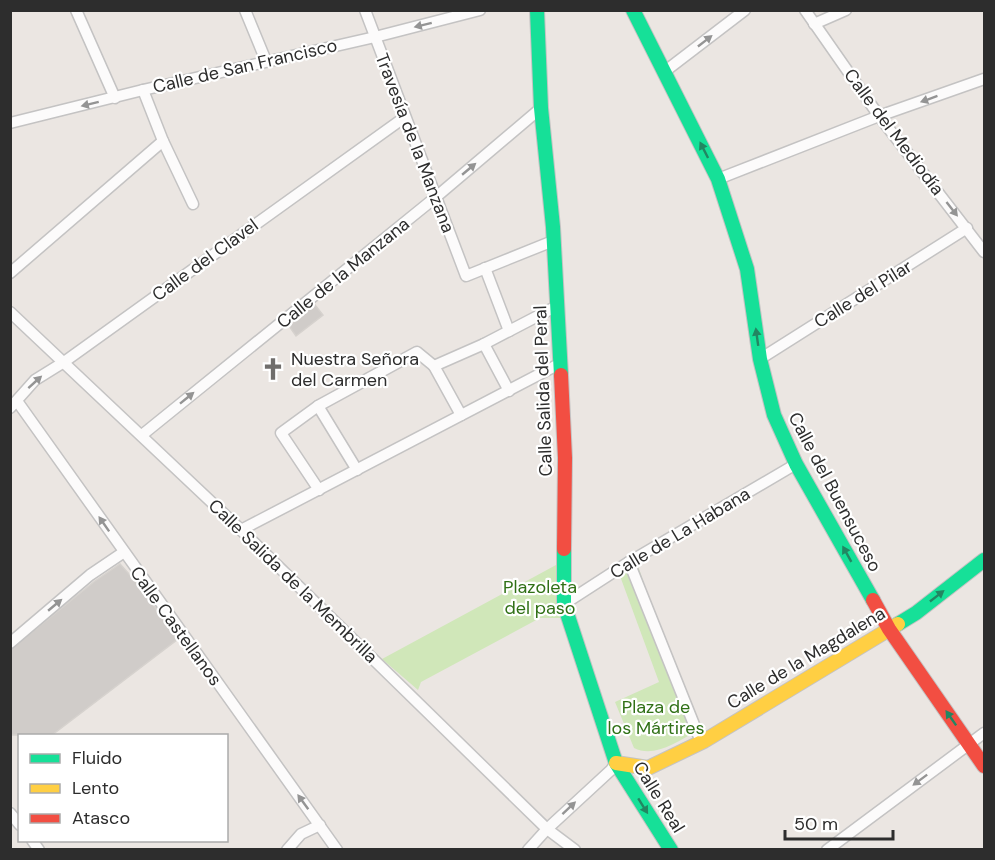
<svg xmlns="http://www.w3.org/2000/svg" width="995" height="860" font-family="'DM Sans',sans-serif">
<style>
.green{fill:#d0e7b9}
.building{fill:#d0ccc9;stroke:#d6d2ce;stroke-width:1.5}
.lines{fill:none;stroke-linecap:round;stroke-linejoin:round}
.street-casing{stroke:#c4c3c3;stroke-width:13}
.fast-casing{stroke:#c4c3c3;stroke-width:16}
.slow-casing{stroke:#c4c3c3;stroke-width:16}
.jam-casing{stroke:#c4c3c3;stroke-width:16}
.street{stroke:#fcfbfb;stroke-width:10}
.fast{stroke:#16e098;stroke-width:14}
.slow{stroke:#ffcf43;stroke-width:14}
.jam{stroke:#f24e42;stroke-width:14}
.oneway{fill:#949494}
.oneway2{fill:#228662}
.labels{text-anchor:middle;stroke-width:4.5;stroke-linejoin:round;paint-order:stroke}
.street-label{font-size:18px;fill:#2d2d2d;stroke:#fff}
.poi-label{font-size:18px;fill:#2d2d2d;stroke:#fff;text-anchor:start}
.park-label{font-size:18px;fill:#307016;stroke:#fff}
</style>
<rect width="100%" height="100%" fill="#ebe6e2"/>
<g class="green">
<path d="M556 565 564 618H540L421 682 418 690 382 659Z"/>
<path d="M638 566 695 732C677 742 654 758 634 748L615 702 659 682 620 576Z"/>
</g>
<g class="building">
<path d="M315 305 323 315 296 336 289 326Z"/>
<path d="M120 564 138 584 178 639 52 735H10V650L95 581Z"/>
</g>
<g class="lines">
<g class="street-casing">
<g id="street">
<path d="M76 10 115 98"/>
<path d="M245 10 266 61"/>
<path d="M365 10 466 276 553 241"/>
<path d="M805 10 879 116 984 252"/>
<path d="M814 24 846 10"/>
<path d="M664 72 745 10"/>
<path d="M143 90 163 141 193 204"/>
<path d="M10 123 143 90 375 37 480 10"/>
<path d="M718 179 879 116 984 79"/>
<path d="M485 268 509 331"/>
<path d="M10 273 163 141"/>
<path d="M10 312 241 530 547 829 575 850"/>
<path d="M484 344 509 391"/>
<path d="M760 359 967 228"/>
<path d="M17 401 337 850"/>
<path d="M318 406 357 470"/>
<path d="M10 408 35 380 64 362 405 117"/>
<path d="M461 415 434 366 484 344 557 306"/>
<path d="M142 435 436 197 541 108"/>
<path d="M319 490 281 433 318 406 417 352 434 366"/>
<path d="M241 530 561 363"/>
<path d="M629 562 701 742"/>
<path d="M564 604 629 562 796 464"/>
<path d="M10 643 90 575 124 552"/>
<path d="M10 813 20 825"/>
<path d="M32 840 39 850"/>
<path d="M287 850 301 834 320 825"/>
<path d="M528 850 547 829 611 770 616 763"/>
<path d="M827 850 984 733"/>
</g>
</g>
<g class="fast-casing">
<g id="fast">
<path d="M537 10 541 108 553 227 561 375"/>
<path d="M633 10 718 179 747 269 760 359 774 415 796 464 873 600"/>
<path d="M564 549V604L616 763 671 850"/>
<path d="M898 624 916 613 984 560"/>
</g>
</g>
<g class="slow-casing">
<path id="slow" d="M616 763 648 768 704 741 898 624"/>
</g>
<g class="jam-casing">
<g id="jam">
<path d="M561 375 565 458 564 549"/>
<path d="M873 600 889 629 984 766"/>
</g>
</g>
<use href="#street" class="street"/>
<use href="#fast" class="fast"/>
<use href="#slow" class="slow"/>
<use href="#jam" class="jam"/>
</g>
<defs><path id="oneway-solid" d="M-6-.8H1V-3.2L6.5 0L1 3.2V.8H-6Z" transform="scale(1.5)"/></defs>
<g class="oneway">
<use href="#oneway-solid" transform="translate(423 25) rotate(166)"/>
<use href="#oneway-solid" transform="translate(705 41) rotate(-38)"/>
<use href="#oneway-solid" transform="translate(929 99) rotate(160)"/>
<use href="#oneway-solid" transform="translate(90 104) rotate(166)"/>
<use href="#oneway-solid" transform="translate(469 169) rotate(-40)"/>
<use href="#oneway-solid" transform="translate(952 209) rotate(52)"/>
<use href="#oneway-solid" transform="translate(35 382) rotate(-42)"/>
<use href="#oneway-solid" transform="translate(187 398) rotate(-39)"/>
<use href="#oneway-solid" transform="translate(104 524) rotate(-125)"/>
<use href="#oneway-solid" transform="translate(55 605) rotate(-40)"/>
<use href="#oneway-solid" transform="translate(920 780) rotate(143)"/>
<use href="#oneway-solid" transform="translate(303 802) rotate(-126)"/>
<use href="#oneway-solid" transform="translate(569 808) rotate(-43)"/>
</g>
<g class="oneway2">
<use href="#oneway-solid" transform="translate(704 150) rotate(-117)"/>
<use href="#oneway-solid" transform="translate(757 337) rotate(-98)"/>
<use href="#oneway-solid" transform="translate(847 554) rotate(-119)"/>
<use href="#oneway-solid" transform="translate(937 596) rotate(-38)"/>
<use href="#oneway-solid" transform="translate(951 718) rotate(-125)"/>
<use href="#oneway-solid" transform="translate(643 806) rotate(58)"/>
</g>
<defs>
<g id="church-bare" transform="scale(1.8)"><path d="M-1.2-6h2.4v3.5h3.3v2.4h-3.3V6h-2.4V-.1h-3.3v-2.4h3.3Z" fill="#706e6c" stroke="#fff" stroke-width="2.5" paint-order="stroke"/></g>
</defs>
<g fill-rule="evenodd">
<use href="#church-bare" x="273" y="369"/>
</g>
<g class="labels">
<g class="street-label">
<text transform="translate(245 66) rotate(-13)" y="6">Calle de San Francisco</text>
<text transform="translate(894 132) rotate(53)" y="6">Calle del Mediodía</text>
<text transform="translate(415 143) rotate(69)" y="6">Travesía de la Manzana</text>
<text transform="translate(205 260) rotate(-36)" y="6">Calle del Clavel</text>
<text transform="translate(343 273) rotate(-39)" y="6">Calle de la Manzana</text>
<text transform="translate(863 294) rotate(-32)" y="6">Calle del Pilar</text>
<text transform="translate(543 391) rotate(-92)" y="6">Calle Salida del Peral</text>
<text transform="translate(835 492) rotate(62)" y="6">Calle del Buensuceso</text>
<text transform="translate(680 533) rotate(-31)" y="6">Calle de La Habana</text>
<text transform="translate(293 581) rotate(44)" y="6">Calle Salida de la Membrilla</text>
<text transform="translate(176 626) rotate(54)" y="6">Calle Castellanos</text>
<text transform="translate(806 658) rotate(-31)" y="6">Calle de la Magdalena</text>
<text transform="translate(659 797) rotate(58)" y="6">Calle Real</text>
</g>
<g class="poi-label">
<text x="291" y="365">Nuestra Señora<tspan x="291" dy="21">del Carmen</tspan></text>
</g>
<g class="park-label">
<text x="540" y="593">Plazoleta<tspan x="540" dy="21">del paso</tspan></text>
<text x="656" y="713">Plaza de<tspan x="656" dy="21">los Mártires</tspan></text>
</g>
</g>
<rect width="995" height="860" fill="none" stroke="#2d2d2d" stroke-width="24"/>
<rect x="18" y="734" width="210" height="108" fill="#ffffff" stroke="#ababab" stroke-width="1.5"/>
<rect x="30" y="754" width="30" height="9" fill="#16e098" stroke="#ababab" stroke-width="1.5"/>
<text x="72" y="764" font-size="18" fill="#2d2d2d">Fluido</text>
<rect x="30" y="784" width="30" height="9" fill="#ffcf43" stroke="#ababab" stroke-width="1.5"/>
<text x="72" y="794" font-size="18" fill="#2d2d2d">Lento</text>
<rect x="30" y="814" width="30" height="9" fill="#f24e42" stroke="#ababab" stroke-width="1.5"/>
<text x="72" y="824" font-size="18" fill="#2d2d2d">Atasco</text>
<path d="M785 830v9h108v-9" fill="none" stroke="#2d2d2d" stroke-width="3"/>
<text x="794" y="830" font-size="18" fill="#2d2d2d" stroke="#ffffff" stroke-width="4.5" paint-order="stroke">50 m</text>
</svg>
